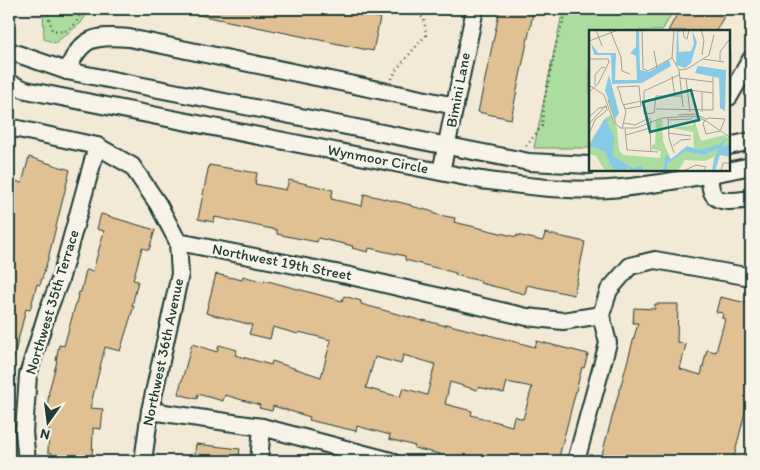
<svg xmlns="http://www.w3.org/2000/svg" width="760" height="470" font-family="Itim,sans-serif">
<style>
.green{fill:#addd9e;stroke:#668d69}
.building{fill:#e1c194;stroke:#1f3d34;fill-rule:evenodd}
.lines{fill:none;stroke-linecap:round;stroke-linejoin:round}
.minor-casing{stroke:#1f3d34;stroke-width:20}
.path{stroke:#1f3d34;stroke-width:2.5;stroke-dasharray:1 4;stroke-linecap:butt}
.minor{stroke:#f7f3e8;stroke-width:16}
.labels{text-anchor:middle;stroke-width:5;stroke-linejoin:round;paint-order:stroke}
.street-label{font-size:15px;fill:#1f3d34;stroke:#f7f3e8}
.inset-road{fill:none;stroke:#9ea496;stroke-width:1}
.view{fill:#0f766e;fill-opacity:0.15;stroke:#0f766e;stroke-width:2.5}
.inset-edge{fill:none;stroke:#1f3d34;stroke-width:2.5}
</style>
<rect width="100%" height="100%" fill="#f3e9d7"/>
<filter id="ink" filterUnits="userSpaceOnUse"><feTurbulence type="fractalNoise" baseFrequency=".02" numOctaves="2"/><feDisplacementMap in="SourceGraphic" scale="10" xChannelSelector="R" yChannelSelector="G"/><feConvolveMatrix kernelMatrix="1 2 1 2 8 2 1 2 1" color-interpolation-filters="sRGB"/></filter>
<g filter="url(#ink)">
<g class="green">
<path d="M43 9H90L81 23 55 43 44 39Z"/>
<path d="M563 9H674L662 31H590V148H534Z"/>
</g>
<g class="building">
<path d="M195 9H335L380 18 373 51 194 14Z"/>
<path d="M500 9H534L511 119 478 112Z"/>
<path d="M680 9H728L716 31H668Z"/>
<path d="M29 157 70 170 48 259 40 285 37 284 30 310 26 309 13 360H9V226L15 201 9 199V192L12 180 22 183Z"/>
<path d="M209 165 257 173 255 184 286 190 289 180 333 190 331 199 362 206 364 194 411 205V206L434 212V214L455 218 454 222 517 237V235L543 241 545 233 585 242 574 295 527 285 525 294 480 283 481 281 455 275 456 273 405 260V256L369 248 368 252 352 248 353 246 318 238 317 242 291 237 277 234V230L215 217 214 222 198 219Z"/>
<path d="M101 214 155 230 149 250 142 248 133 280 138 281 132 306H134L120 351 105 347 90 408 103 409 101 429 93 428 92 461H51L52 453 48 452 49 420H46L49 391 57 361H56L59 345 64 346 79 292H81L86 270 93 271 104 231 97 229Z"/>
<path d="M216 274 242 280 243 276 264 282V280L342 301 344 296 361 301V304L423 321V320L446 326V324L535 347 537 341 588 354 584 368 582 367 558 461H457L439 457 440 454 414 448 415 446 389 439 390 435 357 426 356 431 321 423 309 420 310 417 273 406 272 411 259 408 260 405 225 395 223 401 198 394 197 399 178 394 192 344 217 352 219 345 237 350 235 355 271 365 272 361 321 377 331 340 299 332 298 334 273 327 270 339 249 334 252 325 206 313ZM403 355 435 364 427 395 403 388 400 397 366 388 375 357 401 364ZM450 382 477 390 478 387 504 393 507 382 532 387 523 419 514 416 512 426 471 415 472 411 445 404Z"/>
<path d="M720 297 751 304V401L748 400 733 461H600L638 323H633L634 308 655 309V304H678L677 342 686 344 680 369 701 375 707 350 716 352 725 319 722 318 723 313 716 312Z"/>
<path d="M196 444 240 449 238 461H194Z"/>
</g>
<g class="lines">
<g class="minor-casing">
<g id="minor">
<path d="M9 51 67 71 529 162 590 165"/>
<path d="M67 71C81 37 94 35 129 38L455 106"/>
<path d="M9 83 26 90 481 180C527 186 576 193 622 188 666 183 709 175 751 166"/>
<path d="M729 97 751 59"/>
<path d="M9 127 97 146 132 166 158 204 178 242 180 274 150 411 143 461"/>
<path d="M729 146 751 141"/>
<path d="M709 170C710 177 709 188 713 194 719 205 741 200 751 199"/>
<path d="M441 172 475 9"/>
<path d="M178 242 346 275 527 317 563 321 601 315"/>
<path d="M150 411 262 427 391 461"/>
<path d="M27 461 24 432 28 375 47 313 60 280 97 146"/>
<path d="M259 461 262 427"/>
<path d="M576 461 608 343 601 315 609 290 630 266 655 260 751 277"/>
</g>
</g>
<g class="path">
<path d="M47 9 52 30C55 30 61 32 64 31 73 29 81 17 81 9"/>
<path d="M392 79 396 70 426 35 424 18 406 9"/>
<path d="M526 146 542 126 544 102 556 45 567 9"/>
</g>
<use href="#minor" class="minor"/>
</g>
</g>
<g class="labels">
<g class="street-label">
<text transform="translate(458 90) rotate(-79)" y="5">Bimini Lane</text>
<text transform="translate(378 159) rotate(11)" y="5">Wynmoor Circle</text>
<text transform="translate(282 262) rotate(11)" y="5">Northwest 19th Street</text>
<text transform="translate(52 302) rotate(-73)" y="5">Northwest 35th Terrace</text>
<text transform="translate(163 352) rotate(-78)" y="5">Northwest 36th Avenue</text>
</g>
</g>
<g transform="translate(589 30)">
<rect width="141" height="141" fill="#f3e9d7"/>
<path d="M22 85 28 98 30 120 34 125 71 128 72 121 63 119V115L66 114 67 91 73 89 74 111 82 130 95 119H105L104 102 82 98 104 95 105 88 112 111 135 105 141 109V125L133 123 116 131 96 130 89 141H16L7 126 0 124V114L16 88Z" fill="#addd9e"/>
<path d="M47 0H50L51 40 60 42 80 30 82 36 53 53 23 54 22 25H5L2 13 9 23H27L26 50H48L47 26 41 23 47 17ZM88 0H92L89 3 90 22 102 21 105 14 103 0 108 12 102 33 96 38 87 35ZM109 36 137 40 136 81 131 78 130 48 106 43ZM20 45 30 83 26 89 16 60ZM22 88 18 92 25 107 24 126 44 138 53 136 54 140 61 141H43L38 137 37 141H25L15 121 0 116 15 90ZM137 107 133 118 141 114V127L131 125 126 141H123L125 129 130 118 115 125 96 121 78 134V141H74L77 124 82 129 98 116 111 120 131 114Z" fill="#87cae8"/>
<path class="inset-road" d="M7 0 13 16M21 0 32 27 33 41 41 44M53 0 54 39 59 41 83 28M85 0 83 28 90 40M94 0 95 7 98 9 100 0M112 0 115 10 113 25M0 11 29 0M65 21 68 38M142 21V67M0 29H19L20 32 9 54 0 62M114 29 135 32M131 32V22L142 7M90 40 98 39 120 25 125 5M90 40 94 77M90 45 55 61V84L65 83 67 66H93M83 46 86 67M91 48 124 52M97 48 101 82M0 55 15 65 25 93 32 98H47L73 88 105 86 117 91 142 108M6 55V45L13 37 16 38M100 60 124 63M19 70 27 93M34 75 52 71M67 79 124 80V47M113 82V62M89 85 106 84 117 89M0 87 10 78 18 77M79 88 80 108 85 123M119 88 136 89 131 101 117 104 114 93ZM79 90 102 89 104 86M35 93 46 95 60 88 62 92 61 98 37 105M0 94 17 75M61 98 62 121M33 99 37 82 35 76 32 69 31 63 28 57 50 56 52 76 36 79M36 99 38 120 69 122M79 103 102 106M0 104 6 90 18 80 17 76M84 116 92 110 102 109M94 141 107 135 117 137 114 141M132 141 134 133H142"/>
<path class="view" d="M102 60 110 90 61 102 54 72Z"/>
<rect width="141" height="141" class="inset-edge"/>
</g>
<rect width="760" height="470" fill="none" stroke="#f7f3e8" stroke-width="30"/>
<rect x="15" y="15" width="730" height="440" fill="none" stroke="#1f3d34" stroke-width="2" filter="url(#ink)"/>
<g transform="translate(48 422) rotate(194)" stroke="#f7f3e8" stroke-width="4" paint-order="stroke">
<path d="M0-4L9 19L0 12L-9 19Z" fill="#1f3d34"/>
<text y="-8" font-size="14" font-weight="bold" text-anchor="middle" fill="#1f3d34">N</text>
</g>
</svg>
